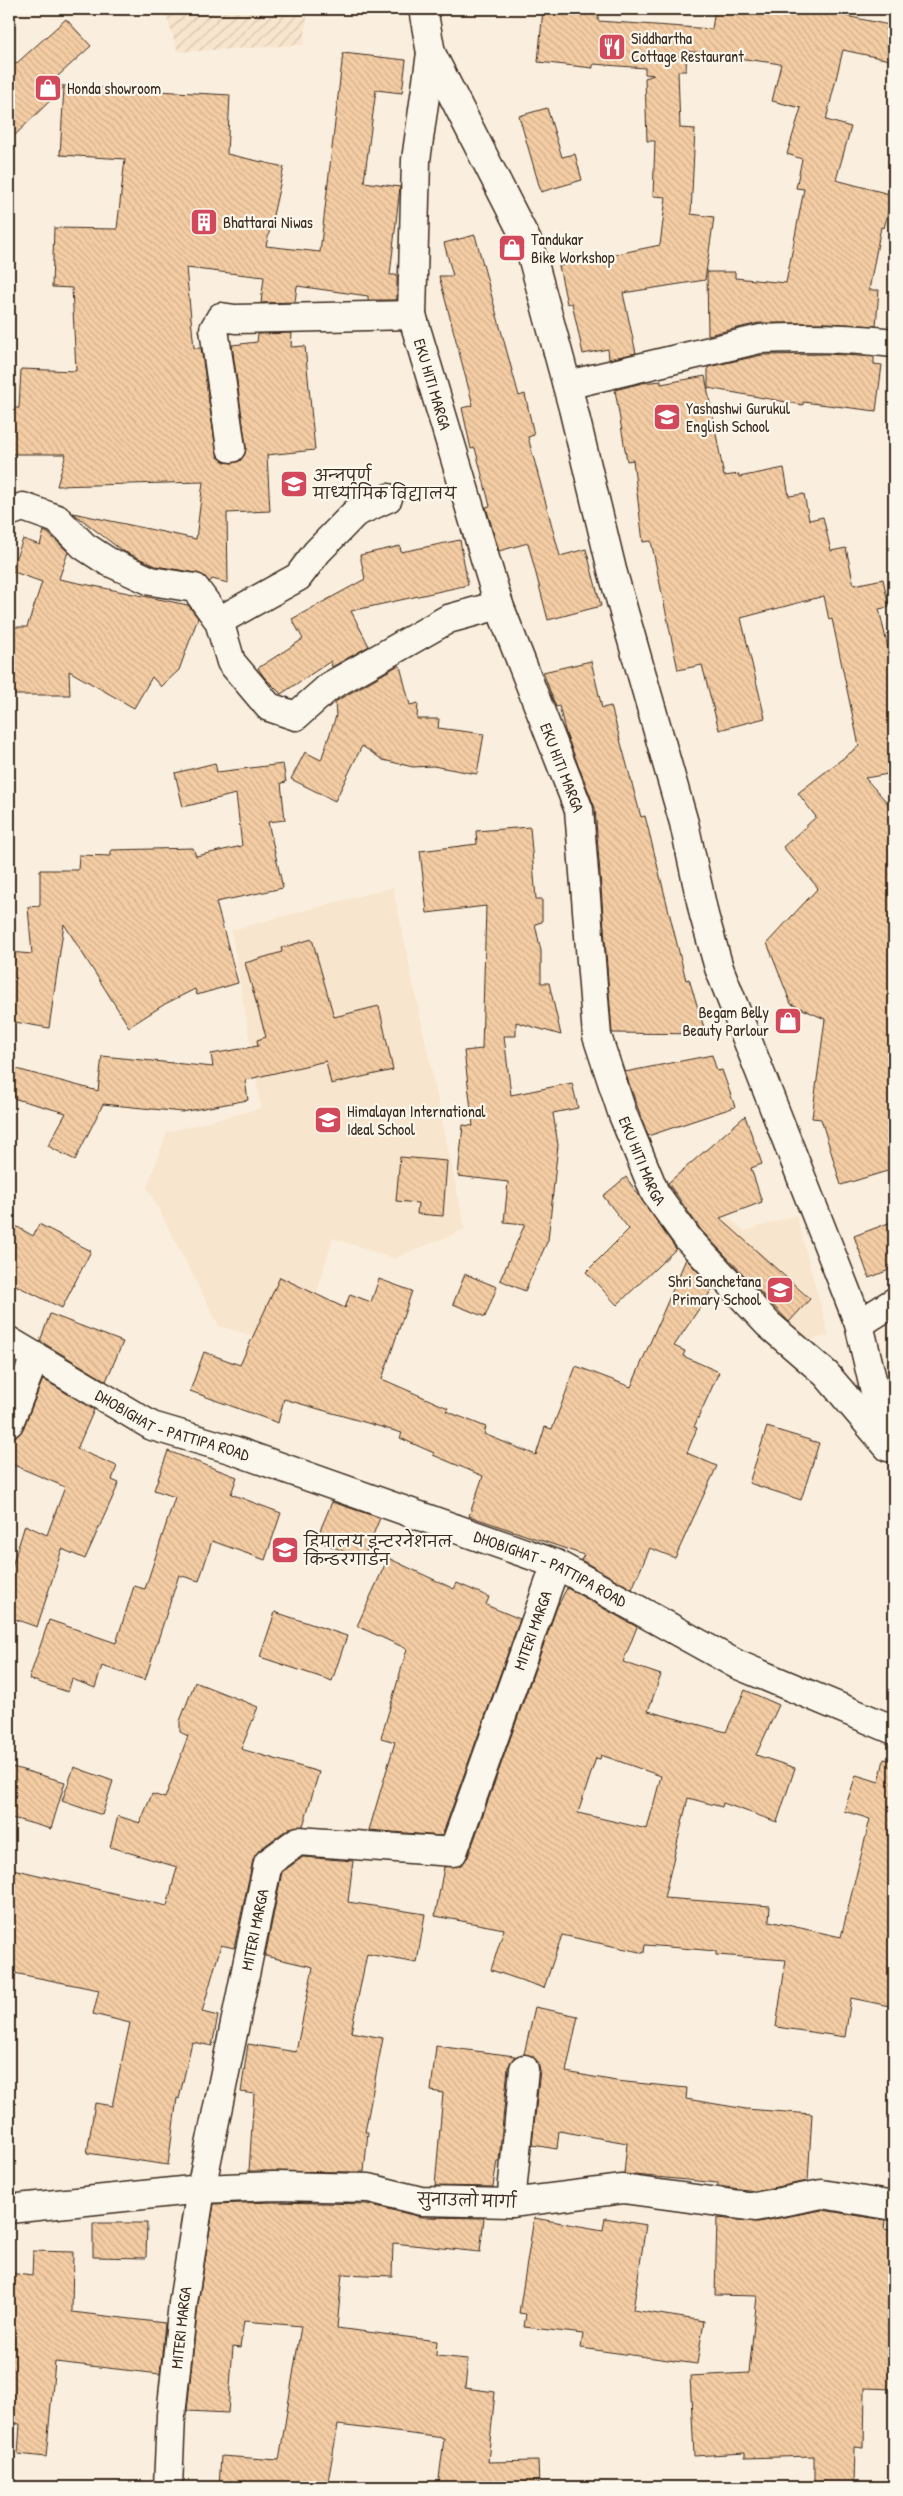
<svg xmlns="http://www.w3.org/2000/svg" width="903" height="2496" font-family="'Patrick Hand','Playpen Sans Deva',sans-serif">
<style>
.built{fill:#f8e5cd}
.industrial{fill:url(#industrial-furrows)}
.building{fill:url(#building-back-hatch);stroke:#3b2a1e;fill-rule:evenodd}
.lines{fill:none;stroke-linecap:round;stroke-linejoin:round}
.minor-casing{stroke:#3b2a1e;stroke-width:31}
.minor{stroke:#fbf7ec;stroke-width:28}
.labels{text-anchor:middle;stroke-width:4.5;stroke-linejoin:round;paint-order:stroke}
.poi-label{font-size:16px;fill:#3b2a1e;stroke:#fbf7ec;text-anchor:start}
.street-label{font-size:16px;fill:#3b2a1e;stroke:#fbf7ec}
</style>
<defs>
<pattern id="industrial-furrows" width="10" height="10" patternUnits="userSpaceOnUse" patternTransform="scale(1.25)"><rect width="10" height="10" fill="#f8e5cd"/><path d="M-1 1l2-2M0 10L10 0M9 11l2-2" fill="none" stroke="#d6c5b0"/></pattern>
<pattern id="building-back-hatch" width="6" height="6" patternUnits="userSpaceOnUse" patternTransform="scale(1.25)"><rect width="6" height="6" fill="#f4cda4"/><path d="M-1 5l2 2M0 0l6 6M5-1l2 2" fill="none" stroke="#d2b08d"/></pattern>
</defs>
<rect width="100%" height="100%" fill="#faefde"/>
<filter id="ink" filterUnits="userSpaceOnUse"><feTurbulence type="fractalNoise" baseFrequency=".02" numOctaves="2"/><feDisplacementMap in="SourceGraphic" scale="10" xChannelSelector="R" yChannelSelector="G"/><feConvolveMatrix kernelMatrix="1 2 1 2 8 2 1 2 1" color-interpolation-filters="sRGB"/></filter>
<g filter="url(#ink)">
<g class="built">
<path d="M393 887 465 1229 394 1259 333 1238 300 1350 219 1326 147 1187 167 1132 261 1108 231 930Z"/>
<path d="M796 1215 829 1336 795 1342 698 1245 726 1216 745 1231Z"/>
</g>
<path class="industrial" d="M164 9H308L304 45 178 52Z"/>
<g class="building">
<path d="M543 9H599L598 21 712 29 715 9H848L846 16 894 26V61L843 50 826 120 851 127 836 180 893 195 884 228 881 227 869 290H879L876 326 828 323H759L708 335 707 272H735V278L786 283 804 189 796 188 802 159 787 154 801 108 772 101 781 64 687 51 686 71H678L680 128 695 129 691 214 714 217 705 280 623 293 636 353 609 359 608 349 583 354 572 303 567 304 559 266 660 245 666 197 653 196 655 141H647L645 78 654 75 645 74V68L593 64V68L538 62Z"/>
<path d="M66 19 91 46 48 85 230 95 227 154 284 167 266 246 320 252 343 53 406 60 402 93 376 90 364 182 400 187 390 275H397V300H368V296L297 286 295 302 261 303 264 277 186 268 194 348H201L216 450 218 457 225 462 233 463 240 461 245 454 246 446 232 345 257 342 258 334 292 333 291 347 305 346 315 450 267 455 270 511 227 513 228 583 212 579 210 582 197 573 156 566 121 550 73 513 196 539 203 482 57 486 66 454H9V408H19L21 369 76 371 72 288 52 287 54 228 117 229 125 159 60 155 64 87 9 141V70Z"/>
<path d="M547 108 562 157 575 154 582 180 541 192 519 116Z"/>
<path d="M475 235 519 396 525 394 534 435 528 437 560 556 586 549 601 606 548 620 528 543 499 551 486 507 490 506 475 448 471 449 462 408 473 405 439 276H453L444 243Z"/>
<path d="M827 354 874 357V364L882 365 876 411 803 402V405L708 388V367L762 355Z"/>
<path d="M705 376 724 476 739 474V477L784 468 789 496 804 494 809 520 823 517 831 551 846 548 854 585 883 579 889 607 879 609 894 674V773L865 778 894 810V1169L841 1185 821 1119 812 1118 825 1019 791 1004 767 943 818 888 783 847 816 817 798 793 859 746 832 619 829 620 824 596 741 618 765 718 719 730 702 665 678 670 651 541 643 542 633 460 627 461 615 390 642 383 661 381V384Z"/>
<path d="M44 531 48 533 68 552 59 579 188 605 198 618 179 670 161 687 152 677 134 708 69 671 70 695H9V627H27L42 582 11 571 23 539 40 545Z"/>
<path d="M460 540 468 585 351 611 369 646 332 667 331 661 281 694 264 677 258 668 303 639 292 619 365 579 360 555 400 546 401 552Z"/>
<path d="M591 661 602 708 611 706 641 817 645 816 686 980 689 979 706 1034 612 1033 595 808 566 734 559 706 556 707 543 672Z"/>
<path d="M397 666H400L410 705 418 703 417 719H439L438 728 484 734 477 774 433 766 413 767 383 760 362 746 335 801 291 779 305 752 321 760 336 716 335 702Z"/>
<path d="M215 763 217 772 283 764 286 782 281 783 285 820 268 822 283 888 216 902 238 983 197 995 195 989 165 1004 129 1027 64 924 49 1028 9 1021V952L32 954 28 907 40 906V870H78L79 855 111 856V850L193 848 196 856 242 846 236 794 183 807 175 773Z"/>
<path d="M530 827 536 899H542V922L535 924 541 951V983H549L561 1035 516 1022V1036H504L511 1095 572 1083 578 1108 553 1113 558 1145 548 1240 525 1291 500 1280 525 1224 504 1222 508 1182 458 1176 463 1125 473 1126 464 1051 482 1049 486 906 427 913 420 851 477 844 476 831Z"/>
<path d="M312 939 334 1017 379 1006 393 1070 331 1084 326 1061 245 1080 248 1100 182 1112 103 1104 75 1160 48 1146 66 1113 9 1097V1067L98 1091 102 1056 213 1067 211 1054 258 1046 257 1040 266 1037 245 963 282 952 281 948Z"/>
<path d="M712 1055 717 1071 722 1070 735 1107 648 1136 625 1072Z"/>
<path d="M745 1116 762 1164 751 1168 762 1202 720 1218 810 1299 789 1322 701 1230 668 1183Z"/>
<path d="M400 1157 447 1161 443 1216 417 1214 418 1203 396 1201Z"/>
<path d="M626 1177 676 1249 617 1305 586 1272 629 1229 603 1196Z"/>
<path d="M894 1221V1268L869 1278 854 1236Z"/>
<path d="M9 1222 33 1236 39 1224 91 1251 62 1308 9 1282Z"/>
<path d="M686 1259 713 1288 674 1346 685 1351 683 1356 719 1372 694 1427 697 1428 687 1453 717 1466 675 1558 650 1548 632 1589 581 1560 584 1555 469 1516 483 1476 433 1455 434 1453 400 1438 402 1433 284 1399 278 1423 190 1391 204 1352 240 1365 280 1277 345 1308 350 1294 371 1302 379 1279 412 1291 382 1379 448 1408 446 1411 486 1427 484 1434 536 1455 545 1427 552 1429 576 1366 631 1387Z"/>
<path d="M465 1274 497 1287 485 1317 453 1304Z"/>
<path d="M50 1314 123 1342 106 1381 40 1341Z"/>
<path d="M43 1379 94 1410 77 1449 117 1466 112 1480 119 1483 85 1559 62 1549 37 1627 9 1617V1576L25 1525 47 1535 65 1487 9 1463V1438L18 1435 23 1429Z"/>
<path d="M767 1427 819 1443 801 1500 749 1483Z"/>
<path d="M168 1451 237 1477 231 1494 281 1513 265 1560 212 1541 199 1581 179 1575 145 1680 102 1666 95 1688 72 1679 68 1692 29 1679 49 1620 116 1643 134 1586 145 1589 175 1497 154 1490Z"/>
<path d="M332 1502 380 1518 363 1559 316 1540Z"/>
<path d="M388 1558 454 1589 457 1583 489 1597 486 1605 520 1619 442 1836 369 1830 395 1742 381 1738 407 1649 357 1626Z"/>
<path d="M567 1588 637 1627 623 1662 661 1675 648 1711 726 1732 745 1690 779 1705 756 1755 795 1768 777 1822 723 1803 722 1807 688 1798 664 1898 770 1906 769 1921 841 1937 870 1819 844 1811 856 1775 879 1782 884 1759 894 1761V2007L851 1998 845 2037 776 2027 786 1960 716 1955V1951L645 1945 644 1953 562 1935 544 1988 491 1970 504 1929 435 1916 444 1867 461 1865 468 1857 557 1607ZM601 1755 661 1776 647 1829 578 1813 596 1758 600 1759Z"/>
<path d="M275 1612 347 1636 332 1681 260 1657Z"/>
<path d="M195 1682 258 1707 241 1749 319 1772 303 1826 289 1828 259 1850 253 1860 234 1948 221 1945 202 2012 218 2016 212 2046 192 2042 179 2099 177 2098 168 2165 87 2153 95 2103 112 2106 130 2023 93 2014 99 1990 9 1972V1868L167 1906 177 1867 110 1847 118 1816 140 1823 152 1794 165 1798 188 1736 180 1732V1721Z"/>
<path d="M9 1766 65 1782 51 1829 9 1817Z"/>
<path d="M74 1767 113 1781 102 1815 62 1801Z"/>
<path d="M303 1857 353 1861 348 1902 425 1914 417 1963 367 1954 351 2032 383 2038 365 2132H368L364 2172 249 2171 254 2094 241 2092 248 2044 296 2052 313 1967 265 1956 282 1872Z"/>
<path d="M535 2007 578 2016 566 2072 616 2081 687 2088 686 2099 746 2109 812 2114 808 2181 755 2191 718 2186V2183L624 2174 627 2143 559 2131 557 2149 532 2145 540 2070 538 2062 533 2057 524 2054Z"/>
<path d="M436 2046 515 2056 508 2067 499 2161H497L493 2187 435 2186 443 2093 431 2091Z"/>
<path d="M274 2202 367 2204 421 2217 484 2218 480 2252 393 2243 392 2276 342 2274 337 2328 437 2341 436 2356 468 2359 465 2388 495 2392 488 2462 538 2461 539 2487H438L444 2438 338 2425 327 2487H219L221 2456 279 2460 301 2326 244 2321 240 2348 233 2347 228 2413 187 2411 198 2305 214 2204Z"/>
<path d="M822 2210 885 2220 884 2229 894 2231V2389L865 2388 864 2448 855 2447 854 2484 814 2483V2456L745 2458V2453L694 2456 690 2376 749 2373 757 2296 715 2295 717 2218 758 2222Z"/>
<path d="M534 2218 603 2230 605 2218 646 2225 633 2310 704 2321 697 2364 581 2348 583 2334 524 2327 526 2314 519 2313Z"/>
<path d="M93 2223H147L146 2258 93 2257Z"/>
<path d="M33 2251 73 2252 72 2312 165 2323 160 2374 55 2362 46 2457 18 2454 20 2424 9 2423V2273L32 2276Z"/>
</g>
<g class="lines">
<g class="minor-casing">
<g id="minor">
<path id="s1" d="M423 9 431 53 416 160 412 315 499 605 579 810 597 1036 623 1115 655 1193 689 1240 768 1324 826 1374 888 1447"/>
<path d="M431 53 529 245 573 408 612 570 684 823 704 915 719 968 859 1324 887 1443"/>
<path d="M567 385 760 339C805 337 850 338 894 343"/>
<path d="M231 448 214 329 221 317 235 319 412 315"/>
<path d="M9 512 23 507 57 519 84 546 107 561 151 581 195 588 219 621 231 662 269 707 296 716 330 686 448 619 499 605"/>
<path d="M219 621 298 577 317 552 355 513 388 498"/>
<path d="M859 1324 894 1302"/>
<path id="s2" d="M9 1341 152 1426 230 1449 556 1564 736 1664 894 1730"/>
<path d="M9 1423 35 1357"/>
<path d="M511 2203 524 2069"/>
<path d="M9 2209 201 2189 274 2186 369 2188 421 2201 511 2203 623 2189 755 2207 822 2194 894 2206"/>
<path id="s3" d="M168 2487 171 2415 183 2303 201 2189 268 1863 298 1841 453 1852 556 1564"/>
</g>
</g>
<use href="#minor" class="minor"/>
</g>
</g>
<defs>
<g id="restaurant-square" transform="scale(1.4375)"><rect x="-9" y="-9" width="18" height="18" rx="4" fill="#d1495b" stroke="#fbf7ec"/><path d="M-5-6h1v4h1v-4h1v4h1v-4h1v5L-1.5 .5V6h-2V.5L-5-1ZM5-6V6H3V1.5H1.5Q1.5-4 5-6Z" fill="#fff"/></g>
<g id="shop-square" transform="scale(1.4375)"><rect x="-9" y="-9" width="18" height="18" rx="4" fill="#d1495b" stroke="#fbf7ec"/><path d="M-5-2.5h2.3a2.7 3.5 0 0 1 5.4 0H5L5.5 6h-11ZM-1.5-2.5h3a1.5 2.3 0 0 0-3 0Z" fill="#fff"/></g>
<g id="building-square" transform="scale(1.4375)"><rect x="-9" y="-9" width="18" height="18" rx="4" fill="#d1495b" stroke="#fbf7ec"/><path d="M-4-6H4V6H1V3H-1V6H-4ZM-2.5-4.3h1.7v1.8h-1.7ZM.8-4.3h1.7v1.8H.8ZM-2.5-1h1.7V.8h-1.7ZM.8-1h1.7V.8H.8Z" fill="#fff"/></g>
<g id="school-square" transform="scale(1.4375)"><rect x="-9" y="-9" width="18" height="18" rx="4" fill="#d1495b" stroke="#fbf7ec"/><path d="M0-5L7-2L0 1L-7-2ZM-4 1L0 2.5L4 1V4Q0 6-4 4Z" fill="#fff"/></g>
</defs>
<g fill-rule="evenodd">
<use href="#restaurant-square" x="612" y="47"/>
<use href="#shop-square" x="48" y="88"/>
<use href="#building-square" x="204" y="222"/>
<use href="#shop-square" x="512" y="248"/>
<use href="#school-square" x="667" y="417"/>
<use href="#school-square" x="294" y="484"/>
<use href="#shop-square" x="788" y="1021"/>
<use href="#school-square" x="328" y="1120"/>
<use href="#school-square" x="780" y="1290"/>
<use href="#school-square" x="285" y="1550"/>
</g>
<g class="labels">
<g class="poi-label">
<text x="631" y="44">Siddhartha<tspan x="631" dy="18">Cottage Restaurant</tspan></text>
<text x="67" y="94">Honda showroom</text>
<text x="223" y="228">Bhattarai Niwas</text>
<text x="531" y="245">Tandukar<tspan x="531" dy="18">Bike Workshop</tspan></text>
<text x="686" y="414">Yashashwi Gurukul<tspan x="686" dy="18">English School</tspan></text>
<text x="313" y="481">अन्‍नपूर्ण<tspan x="313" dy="18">माध्यामिक विद्यालय</tspan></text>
<text x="769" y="1018" text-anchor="end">Begam Belly<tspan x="769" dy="18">Beauty Parlour</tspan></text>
<text x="347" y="1117">Himalayan International<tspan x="347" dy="18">Ideal School</tspan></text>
<text x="761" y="1287" text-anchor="end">Shri Sanchetana<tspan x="761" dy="18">Primary School</tspan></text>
<text x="304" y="1547">हिमालय इन्टरनेशनल<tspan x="304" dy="18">किन्डरगार्डन</tspan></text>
</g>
<g class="street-label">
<text dy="6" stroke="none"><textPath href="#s1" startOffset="380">EKU HITI MARGA</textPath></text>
<text dy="6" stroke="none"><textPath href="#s1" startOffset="785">EKU HITI MARGA</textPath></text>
<text dy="6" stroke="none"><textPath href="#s1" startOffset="1190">EKU HITI MARGA</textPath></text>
<text dy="6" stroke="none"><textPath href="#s2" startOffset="185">DHOBIGHAT - PATTIPA ROAD</textPath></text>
<text dy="6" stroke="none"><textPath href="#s2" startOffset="590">DHOBIGHAT - PATTIPA ROAD</textPath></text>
<text dy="6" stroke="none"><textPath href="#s3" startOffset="1061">MITERI MARGA</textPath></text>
<text dy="6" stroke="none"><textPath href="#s3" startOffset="565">MITERI MARGA</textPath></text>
<text transform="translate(467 2200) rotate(2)" y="6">सुनाउलो मार्गा</text>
<text dy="6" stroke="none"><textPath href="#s3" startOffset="160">MITERI MARGA</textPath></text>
</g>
</g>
<rect width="903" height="2496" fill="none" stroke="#fbf7ec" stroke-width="30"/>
<rect x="15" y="15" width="873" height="2466" fill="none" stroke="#3b2a1e" stroke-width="2" filter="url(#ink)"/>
</svg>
